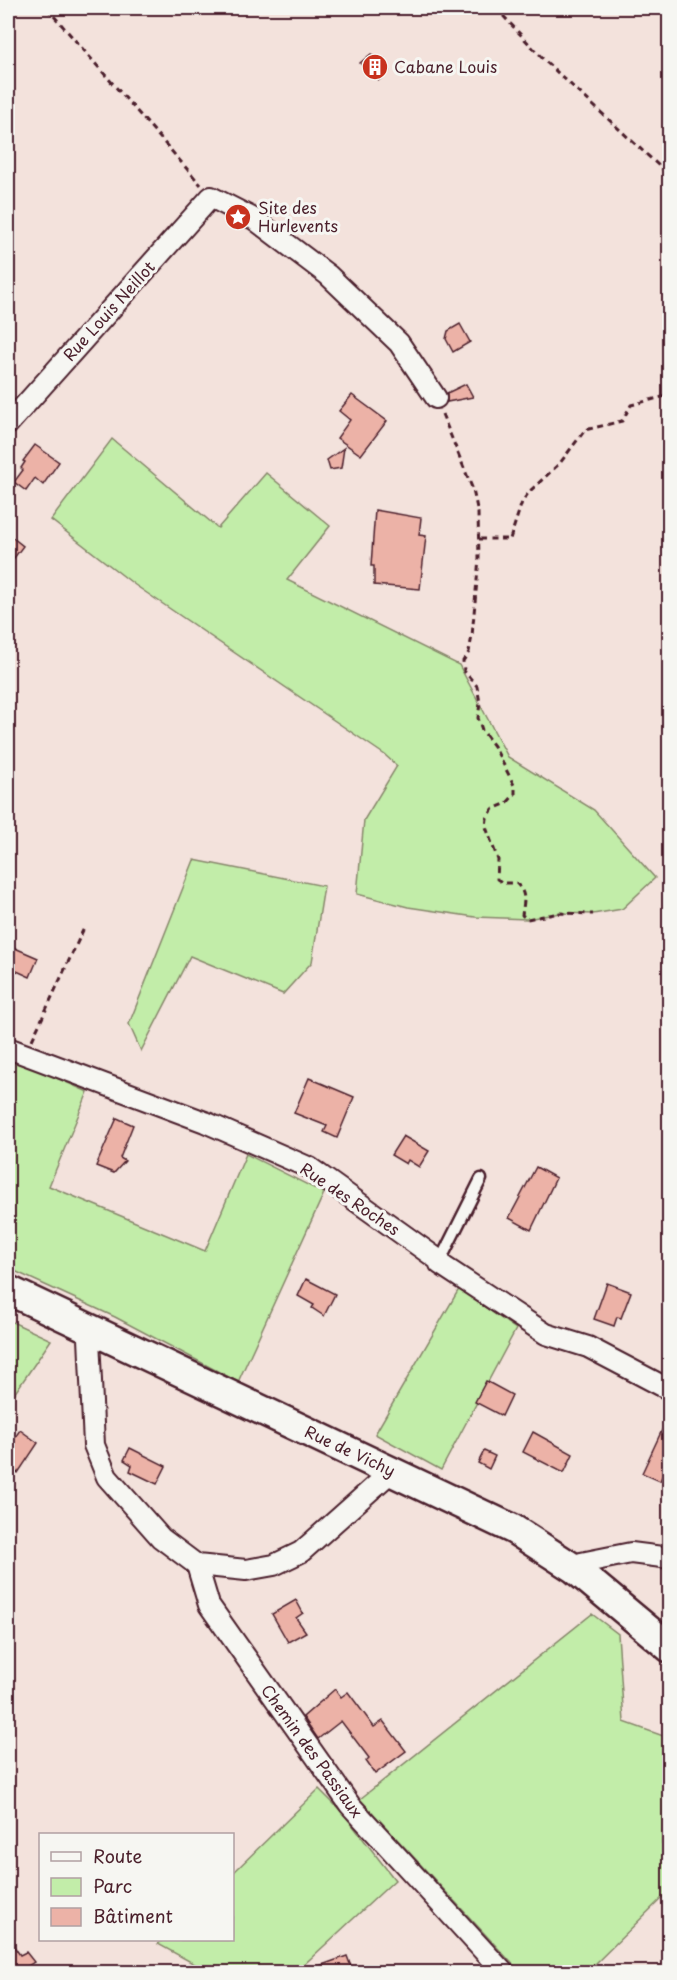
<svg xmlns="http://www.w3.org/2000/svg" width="677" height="1980" font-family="'Playpen Sans',sans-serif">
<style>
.green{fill:#c2eda9;stroke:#86866a;stroke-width:1.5}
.building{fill:#ecb2a7;stroke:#4a1f2b;stroke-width:1.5}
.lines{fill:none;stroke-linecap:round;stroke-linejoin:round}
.lane-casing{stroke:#4a1f2b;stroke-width:15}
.street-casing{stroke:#4a1f2b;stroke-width:24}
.secondary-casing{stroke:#4a1f2b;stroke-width:33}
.path{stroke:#4a1f2b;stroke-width:3;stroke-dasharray:6 4.5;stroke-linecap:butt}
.lane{stroke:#f6f6f2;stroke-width:10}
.street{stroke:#f6f6f2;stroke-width:20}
.secondary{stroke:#f6f6f2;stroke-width:28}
.labels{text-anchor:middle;stroke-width:6;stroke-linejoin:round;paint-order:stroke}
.poi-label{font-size:16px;fill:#4a1f2b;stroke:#f6f6f2;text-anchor:start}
.street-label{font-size:16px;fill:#4a1f2b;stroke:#f6f6f2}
</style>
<rect width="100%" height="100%" fill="#f3e2dc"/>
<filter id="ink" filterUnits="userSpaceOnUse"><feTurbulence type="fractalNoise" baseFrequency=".0167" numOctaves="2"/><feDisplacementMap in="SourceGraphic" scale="12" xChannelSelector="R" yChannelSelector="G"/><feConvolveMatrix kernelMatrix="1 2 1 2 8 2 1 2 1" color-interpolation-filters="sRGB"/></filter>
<g filter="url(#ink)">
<g class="green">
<path d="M112 439 218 528 266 473 330 526 287 580 459 665 508 757 594 810 655 878 622 909 593 914 560 913 527 919 475 917 408 907 357 894 364 820 397 766 385 755 135 585 51 520Z"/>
<path d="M194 860 324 886 312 962 283 994 190 956 141 1051 129 1024Z"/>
<path d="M8 1056 88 1092 49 1186 205 1251 246 1154 324 1193 238 1382 115 1317 8 1268Z"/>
<path d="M459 1289 516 1329 441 1470 375 1434Z"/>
<path d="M8 1320 51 1340 8 1403Z"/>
<path d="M592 1614 618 1634 624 1722 669 1738 662 1843 669 1857V1891L587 1972H520L360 1799Z"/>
<path d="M319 1789 343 1813 395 1880 296 1972H209L158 1944 163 1940H232L233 1873Z"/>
</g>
<g class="building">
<path d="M371 54 389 71 379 80 360 63Z"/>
<path d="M460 324 470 342 453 352 446 339 448 331Z"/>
<path d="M466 384 473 397 447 402V393Z"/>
<path d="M352 395 387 421 361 455 337 438 350 420 339 411Z"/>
<path d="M35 445 59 462 43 485 35 478 26 491 14 482 23 470 21 468 25 462 23 461Z"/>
<path d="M344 448 341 468 330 470 327 460Z"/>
<path d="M375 510 421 518 419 535 426 536 420 589 374 585V566H371Z"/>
<path d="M8 534 23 546 8 566Z"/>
<path d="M8 945 38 958 30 977 8 967Z"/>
<path d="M309 1078 354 1097 337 1138 324 1132 327 1126 294 1113Z"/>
<path d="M117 1118 133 1125 120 1158 125 1161 114 1173 96 1166Z"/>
<path d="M403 1136 429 1151 419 1167 408 1160 406 1164 391 1155Z"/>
<path d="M536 1167 556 1178 531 1230 509 1218Z"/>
<path d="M306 1279 335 1294 324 1316 312 1308 314 1305 298 1296Z"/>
<path d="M607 1283 631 1292 621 1318 617 1317 614 1326 594 1319Z"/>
<path d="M486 1381 512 1395 502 1416 475 1402Z"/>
<path d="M669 1415V1460L660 1481 642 1473Z"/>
<path d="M20 1430 38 1443 18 1473 8 1466V1447Z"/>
<path d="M533 1432 573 1454 564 1473 523 1452Z"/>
<path d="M130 1448 166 1466 157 1484 130 1471 132 1465 124 1460Z"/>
<path d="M484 1451 495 1456 489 1469 478 1463Z"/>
<path d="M296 1600 303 1613 296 1618 306 1632 288 1642 272 1614Z"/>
<path d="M335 1689 341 1697 348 1692 374 1727 383 1721 406 1751 375 1774 366 1761 369 1758 341 1721 318 1739 303 1717Z"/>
<path d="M8 1938 20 1955 26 1952 34 1962 28 1966 32 1972H8Z"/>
<path d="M347 1956 353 1972H305V1971Z"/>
</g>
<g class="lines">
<g class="lane-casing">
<path id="lane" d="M440 1261 481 1179"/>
</g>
<g class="street-casing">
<g id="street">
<path d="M8 424 211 197 254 219 328 275 399 343 436 398"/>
<path d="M8 1048 205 1122 310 1168 440 1261V1264L546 1334 588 1347 670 1390"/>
<path d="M92 1328 89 1338 94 1445 107 1477 161 1538 197 1565 246 1570 274 1565 301 1552 392 1471"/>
<path d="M197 1565 209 1605 350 1805 503 1972"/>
<path d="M575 1569 581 1563 631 1553 670 1558"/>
</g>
</g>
<g class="secondary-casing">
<path id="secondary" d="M8 1290 513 1529 575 1569 670 1648"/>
</g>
<g class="path">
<path d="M47 8 201 185"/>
<path d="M496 8 544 60 670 176"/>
<path d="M442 414 473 490 478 513 479 558 472 636 469 652 463 661 464 671 477 686 480 703 478 718 482 730 494 746 515 787V794L507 803 493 809 487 818 486 827 498 860 497 879 503 883H516C527 893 524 901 522 915L527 919 560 913 593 914"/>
<path d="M479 539H510L522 502 529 492 560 463 585 430 622 421 631 405 670 395"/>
<path d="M32 1040 84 928"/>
</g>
<use href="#lane" class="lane"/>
<use href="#street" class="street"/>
<use href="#secondary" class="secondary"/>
</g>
</g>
<defs>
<g id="building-disc" transform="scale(1.35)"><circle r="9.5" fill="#c8321e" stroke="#f6f6f2"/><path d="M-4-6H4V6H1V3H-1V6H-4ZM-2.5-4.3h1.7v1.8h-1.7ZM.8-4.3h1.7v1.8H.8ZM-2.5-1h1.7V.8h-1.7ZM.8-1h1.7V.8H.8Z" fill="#fff"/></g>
<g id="sight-disc" transform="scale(1.35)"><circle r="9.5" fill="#c8321e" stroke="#f6f6f2"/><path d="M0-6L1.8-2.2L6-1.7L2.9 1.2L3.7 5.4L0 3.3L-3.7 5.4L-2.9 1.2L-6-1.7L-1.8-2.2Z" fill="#fff"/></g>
</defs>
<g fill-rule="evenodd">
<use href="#building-disc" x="375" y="67"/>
<use href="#sight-disc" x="238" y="217"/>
</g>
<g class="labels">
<g class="poi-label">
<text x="394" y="73">Cabane Louis</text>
<text x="258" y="214">Site des<tspan x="258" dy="18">Hurlevents</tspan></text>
</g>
<g class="street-label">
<text transform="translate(109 311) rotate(-48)" y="6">Rue Louis Neillot</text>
<text transform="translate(350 1199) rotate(34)" y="6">Rue des Roches</text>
<text transform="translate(350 1451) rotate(25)" y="6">Rue de Vichy</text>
<text transform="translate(312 1751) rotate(54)" y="6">Chemin des Passiaux</text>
</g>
</g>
<rect width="677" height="1980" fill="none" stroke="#f6f6f2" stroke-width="30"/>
<rect x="15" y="15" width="647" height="1950" fill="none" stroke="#4a1f2b" stroke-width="2" filter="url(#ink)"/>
<rect x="39" y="1833" width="195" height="108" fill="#f6f6f2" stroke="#b1a0a2" stroke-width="1.5"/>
<rect x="51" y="1852" width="30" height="9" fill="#f6f6f2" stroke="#b1a0a2" stroke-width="1.5"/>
<text x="93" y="1863" font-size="18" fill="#4a1f2b">Route</text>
<rect x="51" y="1878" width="30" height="18" fill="#c2eda9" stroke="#b1a0a2" stroke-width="1.5"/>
<text x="93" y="1893" font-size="18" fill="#4a1f2b">Parc</text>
<rect x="51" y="1908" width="30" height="18" fill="#ecb2a7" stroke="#b1a0a2" stroke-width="1.5"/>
<text x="93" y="1923" font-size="18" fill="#4a1f2b">Bâtiment</text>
</svg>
